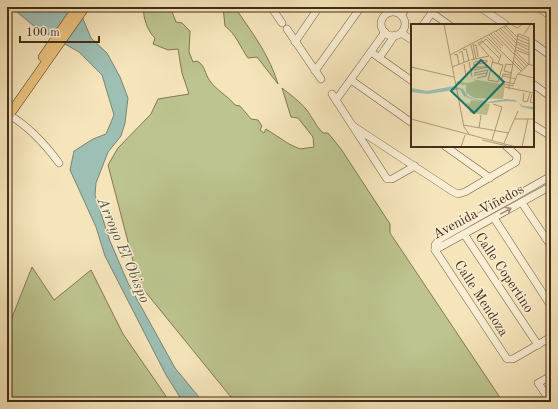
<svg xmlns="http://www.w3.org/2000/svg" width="558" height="409" font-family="'Old Standard TT',serif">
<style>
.green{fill:#bdc48f;stroke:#807853}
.water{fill:#9dbfb4;stroke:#798575}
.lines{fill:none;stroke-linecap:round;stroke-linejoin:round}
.minor-casing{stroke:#6f5b40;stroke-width:8}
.major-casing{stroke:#422d17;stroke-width:10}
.minor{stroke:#f9eed3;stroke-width:7}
.major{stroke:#ebc27e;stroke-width:9}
.oneway{stroke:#9e8e75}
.labels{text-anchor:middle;stroke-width:3;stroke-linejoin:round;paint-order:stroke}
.street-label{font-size:14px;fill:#422d17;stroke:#f9eed3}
.water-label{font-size:15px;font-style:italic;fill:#59523e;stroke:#f9eed3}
.inset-road{fill:none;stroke:#ae9b79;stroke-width:1}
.view{fill:#0f766e;fill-opacity:0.15;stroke:#0f766e;stroke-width:2}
.inset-edge{fill:none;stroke:#422d17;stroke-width:2}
</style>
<rect width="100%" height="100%" fill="#f6e5bb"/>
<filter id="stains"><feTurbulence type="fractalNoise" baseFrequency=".005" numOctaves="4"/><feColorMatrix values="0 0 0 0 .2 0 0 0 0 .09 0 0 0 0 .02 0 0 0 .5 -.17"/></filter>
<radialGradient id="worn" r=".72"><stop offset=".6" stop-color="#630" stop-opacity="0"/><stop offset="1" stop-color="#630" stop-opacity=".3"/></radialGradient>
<g class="green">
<path d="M144 7H166L171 9 176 22 182 23 190 31 189 52 193 62 197 61C206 66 204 73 210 81 216 90 227 95 235 105L240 106 251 119 258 120 262 126 260 130 264 133 266 129 289 144 300 149 314 147 313 137 298 118 291 117 282 88C291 95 299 101 306 109 313 118 315 125 323 133H328L341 149 390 224V233L503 402H235L139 284 108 165 118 148 151 114 158 99 189 94 182 73 178 49 168 50 153 44 155 38C148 32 142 16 144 7Z"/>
<path d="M223 7H237L238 12C254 35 270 57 278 84L257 57 248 58C240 47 236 34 225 26Z"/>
<path d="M32 267 54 300 91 270 123 334 170 402H7V330Z"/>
</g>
<path class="water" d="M11 7H78L91 38 107 53 120 77 128 98 125 123 121 136 108 152 96 183 95 195 110 241 128 283 175 368 203 402H183L166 375 105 256 96 227 70 170 74 151 93 139 106 134 114 115 102 75 79 52 35 27Z"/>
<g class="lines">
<g class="minor-casing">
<g id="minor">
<path d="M271 7 282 23"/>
<path d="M480 7 506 25"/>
<path d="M538 7 551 16"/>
<circle cx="393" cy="24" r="12"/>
<path d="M432 13 449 25"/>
<path d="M401 15 407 7"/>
<path d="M423 25 436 7"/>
<path d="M287 29 321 79"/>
<path d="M401 33 412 40"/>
<path d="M295 42 319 7"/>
<path d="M533 43 551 56"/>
<path d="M371 52 412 81"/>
<path d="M379 58 395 35"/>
<path d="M315 71 361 7"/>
<path d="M351 80 412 123"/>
<path d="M533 84 551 97"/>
<path d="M332 94 387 179H392L415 166"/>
<path d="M336 100 385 32"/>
<path d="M9 115C30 127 45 144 59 163"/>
<path d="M533 125 551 136"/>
<path d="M353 126 452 191 458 194 465 192 516 162 517 156 506 146"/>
<path d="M445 146 490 178"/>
<path d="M551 176 440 239 435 245V250L507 359H513L551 337"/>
<path d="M522 203 551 246"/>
<path d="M494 218 551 306"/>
<path d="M464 234 538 345"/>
<path d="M435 250 551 186"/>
<path d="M551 376 538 383 551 402"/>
</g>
</g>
<g class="major-casing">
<g id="major">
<path d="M43 57 72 15"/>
<path d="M7 118 85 7"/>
</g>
</g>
<use href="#minor" class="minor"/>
<use href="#major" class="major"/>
</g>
<defs><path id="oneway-shaft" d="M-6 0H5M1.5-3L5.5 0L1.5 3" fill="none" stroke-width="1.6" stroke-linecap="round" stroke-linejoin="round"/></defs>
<use class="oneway" href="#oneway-shaft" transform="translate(506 211) rotate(-29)"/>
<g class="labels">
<g class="street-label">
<text transform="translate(478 211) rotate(-28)" y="5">Avenida Viñedos</text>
<text transform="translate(505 272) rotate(56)" y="5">Calle Copertino</text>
<text transform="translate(482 298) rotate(57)" y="5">Calle Mendoza</text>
</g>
<g class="water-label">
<text transform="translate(124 250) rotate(67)" y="5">Arroyo El Obispo</text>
</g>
</g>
<g transform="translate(411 24)">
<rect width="123" height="123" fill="#f6e5bb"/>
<path d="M61 55 94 61 92 75 63 74 55 69V61L45 60 46 57 56 59 65 57ZM60 76 79 80 76 91 59 89 56 79 59 80Z" fill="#bdc48f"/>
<path d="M43 62 52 65 56 72 63 75 76 78 95 75 104 76 112 82 123 83V86L111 83 107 78 96 77 80 79 70 78 53 72 49 65 17 70 0 68V64L16 67Z" fill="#9dbfb4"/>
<path class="inset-road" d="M33 0 53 103 58 110M99 0 106 4 112 0M95 2 106 13M93 3 106 17M90 5 106 20 118 26M88 6 104 23M85 7 117 40 123 42M83 9 103 30M80 10 92 22M113 10 120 0M78 11 90 24M107 12 118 17M76 13 110 47M106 15 118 20M106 18 118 23M62 20 65 35M60 21 63 35M63 21H65L67 33M68 21 75 15 90 31 87 39M105 23 118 29M52 26 55 25 58 37M105 26 118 31M48 29 51 27 53 38M104 30 116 42M39 31 98 0M43 31 46 30 48 40M78 32 67 19 71 17 88 34M104 33 114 44M60 36 78 32M103 37 112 46M58 38 61 53M53 40 55 52M62 41 76 38V36L63 38V41M0 43 43 53M41 43 59 36M63 46 77 43H64M63 49 77 46 75 52 66 54M101 49 93 47 95 40 102 41M107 50 123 54M63 51 76 49M92 52 105 55M77 56 87 58 92 41 81 38M77 56 82 36 79 32M90 60 103 62M94 63 123 69M98 66V60L99 59V56L100 51 107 10H108L118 14V40L106 51 103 59V60L99 59 90 57 92 50 100 51M113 69 112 77 116 78 119 69M121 70 119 78 123 79M0 95 105 123M104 95H123M52 101 98 109M68 104 70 91M71 116 96 122M81 116 91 83 82 80M93 119 107 87M50 123 54 111M111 123 117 95"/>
<path class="view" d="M70 36 93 58 63 89 40 67Z"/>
<rect width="123" height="123" class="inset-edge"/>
</g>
<rect width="558" height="409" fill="none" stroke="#f6e5bb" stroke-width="24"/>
<rect x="8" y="8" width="542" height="393" fill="none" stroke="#422d17" stroke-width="2"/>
<rect x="12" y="12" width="534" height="385" fill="none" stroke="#422d17"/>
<path d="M20 36v6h79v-6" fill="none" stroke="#422d17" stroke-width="2"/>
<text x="26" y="36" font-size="12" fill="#422d17" stroke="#f9eed3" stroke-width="3" paint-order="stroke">100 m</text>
<rect width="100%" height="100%" filter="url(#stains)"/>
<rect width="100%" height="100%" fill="url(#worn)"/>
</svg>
